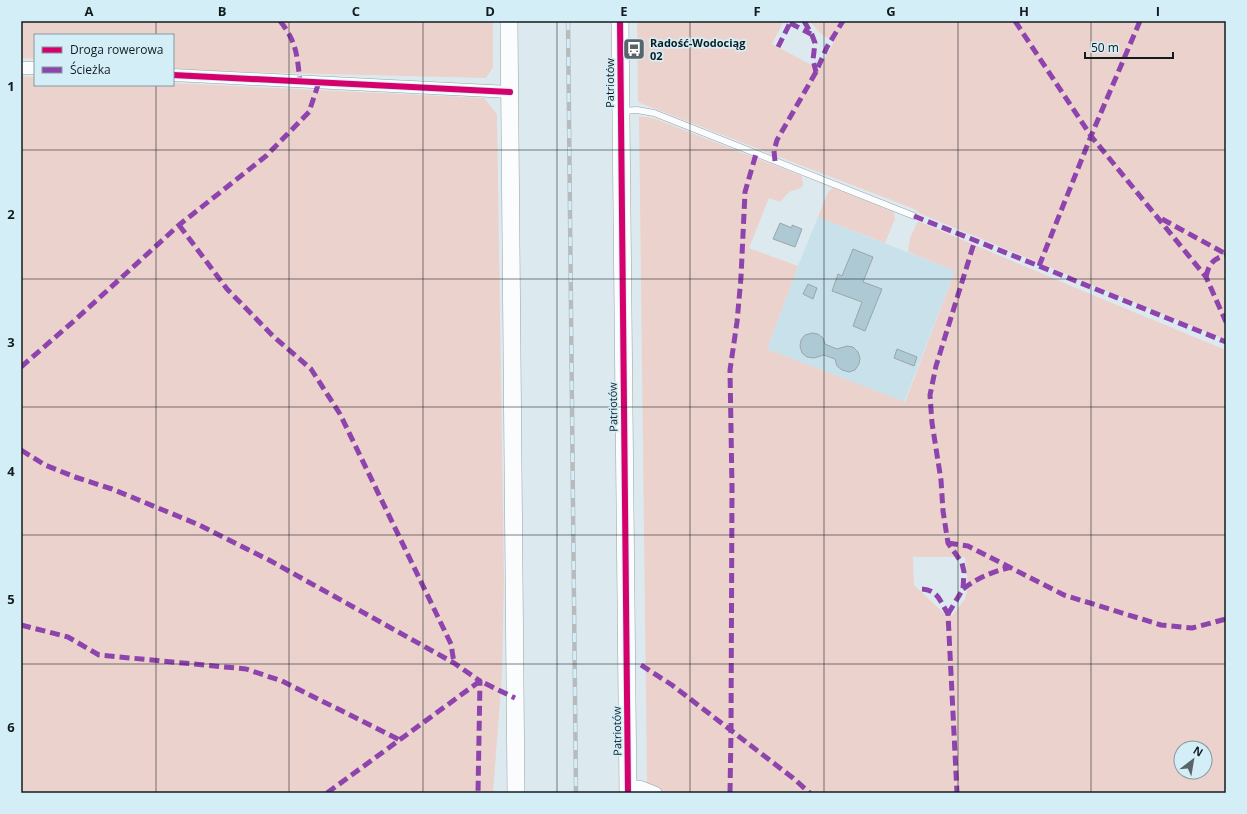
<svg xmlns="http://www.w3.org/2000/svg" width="1247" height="814" font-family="'Open Sans',sans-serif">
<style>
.built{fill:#c8e1eb}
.green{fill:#ecd2cd;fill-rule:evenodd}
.building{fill:#adc9d3;stroke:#9ba5aa}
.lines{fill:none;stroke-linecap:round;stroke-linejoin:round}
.lane-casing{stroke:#97a2a7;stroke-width:7}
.street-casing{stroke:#97a2a7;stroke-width:13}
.secondary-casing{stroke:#97a2a7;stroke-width:18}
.lane{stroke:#fafcfd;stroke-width:6}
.street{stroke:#fafcfd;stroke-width:12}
.secondary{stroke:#fafcfd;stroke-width:17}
.rail-casing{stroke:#b7bbbd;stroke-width:4.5}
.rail{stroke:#d4eef8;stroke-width:3;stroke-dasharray:9;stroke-linecap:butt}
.quiet{stroke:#8e44ad;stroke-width:5;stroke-dasharray:10 5;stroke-linecap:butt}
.cycleway-casing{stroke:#d4eef8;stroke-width:8}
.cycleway{stroke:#d6006c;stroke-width:6}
.grid{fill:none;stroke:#121c1f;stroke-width:1;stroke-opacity:0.55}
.labels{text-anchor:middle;stroke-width:3.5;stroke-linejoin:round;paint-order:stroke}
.poi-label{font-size:11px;font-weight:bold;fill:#121c1f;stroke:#d4eef8;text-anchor:start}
.street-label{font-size:11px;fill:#121c1f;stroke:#d4eef8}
.neatline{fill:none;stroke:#121c1f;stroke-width:1.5}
.grid-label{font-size:13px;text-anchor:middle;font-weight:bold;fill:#121c1f}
</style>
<rect width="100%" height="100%" fill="#dceaf0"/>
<path class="built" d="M818 217 955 271 904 402 767 349 798 266Z"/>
<g class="green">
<path d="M21 21H493V67L486 78 209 71 173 68V35H35V59L21 58Z"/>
<path d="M637 21H784L772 44 819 69 834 42 821 34 809 21H1226V340L921 214 914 209 640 103 638 101Z"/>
<path d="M21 76 35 77V85H173V83L484 98 497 114 504 578 502 675 493 793H21Z"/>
<path d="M639 117H648L658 120 802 176 803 185 801 188 789 192 780 202 769 198 749 248 798 266 767 349 905 402 955 271 908 252 910 238 918 221 1083 291 1226 350V793H664L647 783ZM913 557H965L968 587 965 599 952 616H947L914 585ZM1181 748H1205V772H1181Z"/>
<path d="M833 188 894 212 895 219 885 243 818 217 828 192Z"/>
</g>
<g class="building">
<path d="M780 223 792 228V225L802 229 795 247 773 239Z"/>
<path d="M853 249 873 257 863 282 882 289 865 331 853 326 862 302 832 291 838 274 842 276Z"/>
<path d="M808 284 817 288 813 299 803 294Z"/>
<path d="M812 333 818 334 823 338 825 344 837 349 847 346 853 347 858 352 860 358 859 364 855 370 849 372 842 370 837 366 835 359 824 355 814 358 807 357 802 353 800 346 801 340 805 335Z"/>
<path d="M897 349 917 357 914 366 894 358Z"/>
</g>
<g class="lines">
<g class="lane-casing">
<path id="lane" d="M622 111 637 110 654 113 914 216"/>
</g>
<g class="street-casing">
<g id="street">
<path d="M21 68H35"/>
<path d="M173 75 510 92"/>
<path d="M628 786 641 787 656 793"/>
</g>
</g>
<g class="secondary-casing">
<g id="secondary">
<path d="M509 21 516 793"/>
<path d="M620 21 628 793"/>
</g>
</g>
<use href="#lane" class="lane"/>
<use href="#street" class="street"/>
<use href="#secondary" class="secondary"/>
<g class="rail-casing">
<path id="rail" d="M568 21 576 793"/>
</g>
<use href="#rail" class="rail"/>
<g class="quiet">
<path d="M280 21C297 42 297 56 300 81"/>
<path d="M804 21 812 35 815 43 813 60 816 72"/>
<path d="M1015 21 1091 136 1206 277 1226 322"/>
<path d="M790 23 811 34"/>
<path d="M778 47 791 21"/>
<path d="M775 161 774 151 777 140 816 72 827 47 843 21"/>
<path d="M914 216 1039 266 1226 342"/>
<path d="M1162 219 1226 254"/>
<path d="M179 225 227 289 273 336 311 369 340 414 451 644 454 663"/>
<path d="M1039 266 1091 136 1140 21"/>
<path d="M1206 277C1209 263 1213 259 1226 255"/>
<path d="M21 367 75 320 179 225 266 156 309 112 319 82"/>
<path d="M21 450 45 465 75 477 112 489 197 524 269 560 454 663 480 681 478 793"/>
<path d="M948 543 968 546 1064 595 1161 625 1192 628 1226 619"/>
<path d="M922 589C938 590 940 601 948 614L957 793"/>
<path d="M963 589C979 577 992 572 1011 567"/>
<path d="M948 614 963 589 964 572 962 563 948 543 943 511 941 480 932 423 930 395 936 366 975 240"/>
<path d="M21 625 68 637 99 655 246 669 282 681 400 740"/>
<path d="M641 665 672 685 793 778 810 793"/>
<path d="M327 793 480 681 515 698"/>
<path d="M730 793 731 732 732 487 730 370 737 322 741 277 745 192 756 154"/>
</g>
<g class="cycleway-casing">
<g id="cycleway">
<path d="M620 21 628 793"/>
<path d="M173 75 510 92"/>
</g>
</g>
<use href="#cycleway" class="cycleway"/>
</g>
<path class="grid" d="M156 21V35M289 21V793M423 21V793M557 21V793M690 21V793M824 21V793M958 21V793M1091 21V793M156 85V793M21 150H1226M21 279H1226M21 407H1226M21 535H1226M21 664H1226"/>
<defs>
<g id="bus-square" transform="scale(1.15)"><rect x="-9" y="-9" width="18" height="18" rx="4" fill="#596468" stroke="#d4eef8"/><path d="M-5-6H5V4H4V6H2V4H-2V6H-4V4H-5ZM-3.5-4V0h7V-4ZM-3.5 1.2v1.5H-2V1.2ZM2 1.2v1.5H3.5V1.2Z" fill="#fff"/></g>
</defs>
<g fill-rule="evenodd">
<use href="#bus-square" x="634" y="49"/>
</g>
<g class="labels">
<g class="poi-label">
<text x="650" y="47">Radość-Wodociąg<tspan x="650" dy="13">02</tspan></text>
</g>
<g class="street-label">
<text transform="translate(610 83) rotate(-90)" y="4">Patriotów</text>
<text transform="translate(613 407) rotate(-91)" y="4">Patriotów</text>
<text transform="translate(617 731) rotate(-91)" y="4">Patriotów</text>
</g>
</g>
<rect width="1247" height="814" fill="none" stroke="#d4eef8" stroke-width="44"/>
<rect x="34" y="34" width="140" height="52" fill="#d4eef8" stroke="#869aa1"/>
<rect x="42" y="47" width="20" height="6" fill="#d6006c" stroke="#869aa1"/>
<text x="70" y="54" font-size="12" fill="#121c1f">Droga rowerowa</text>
<rect x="42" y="67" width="20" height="6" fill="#8e44ad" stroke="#869aa1"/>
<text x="70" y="74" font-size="12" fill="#121c1f">Ścieżka</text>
<g transform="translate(1193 760) rotate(31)"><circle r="19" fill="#d4eef8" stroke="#869aa1"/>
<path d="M0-3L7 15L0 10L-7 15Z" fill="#596468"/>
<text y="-6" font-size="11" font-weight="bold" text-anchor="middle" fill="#121c1f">N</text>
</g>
<path d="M1085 52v6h88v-6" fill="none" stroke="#121c1f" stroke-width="2"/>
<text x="1091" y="52" font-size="12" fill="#121c1f" stroke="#d4eef8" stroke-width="3" paint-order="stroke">50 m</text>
<rect x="22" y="22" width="1203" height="770" class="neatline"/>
<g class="grid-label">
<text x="89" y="16">A</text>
<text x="222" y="16">B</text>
<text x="356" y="16">C</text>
<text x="490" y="16">D</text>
<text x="624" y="16">E</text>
<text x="757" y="16">F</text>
<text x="891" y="16">G</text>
<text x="1024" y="16">H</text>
<text x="1158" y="16">I</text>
<text x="11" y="91">1</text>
<text x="11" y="219">2</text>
<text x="11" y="347">3</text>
<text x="11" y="476">4</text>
<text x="11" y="604">5</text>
<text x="11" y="732">6</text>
</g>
</svg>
